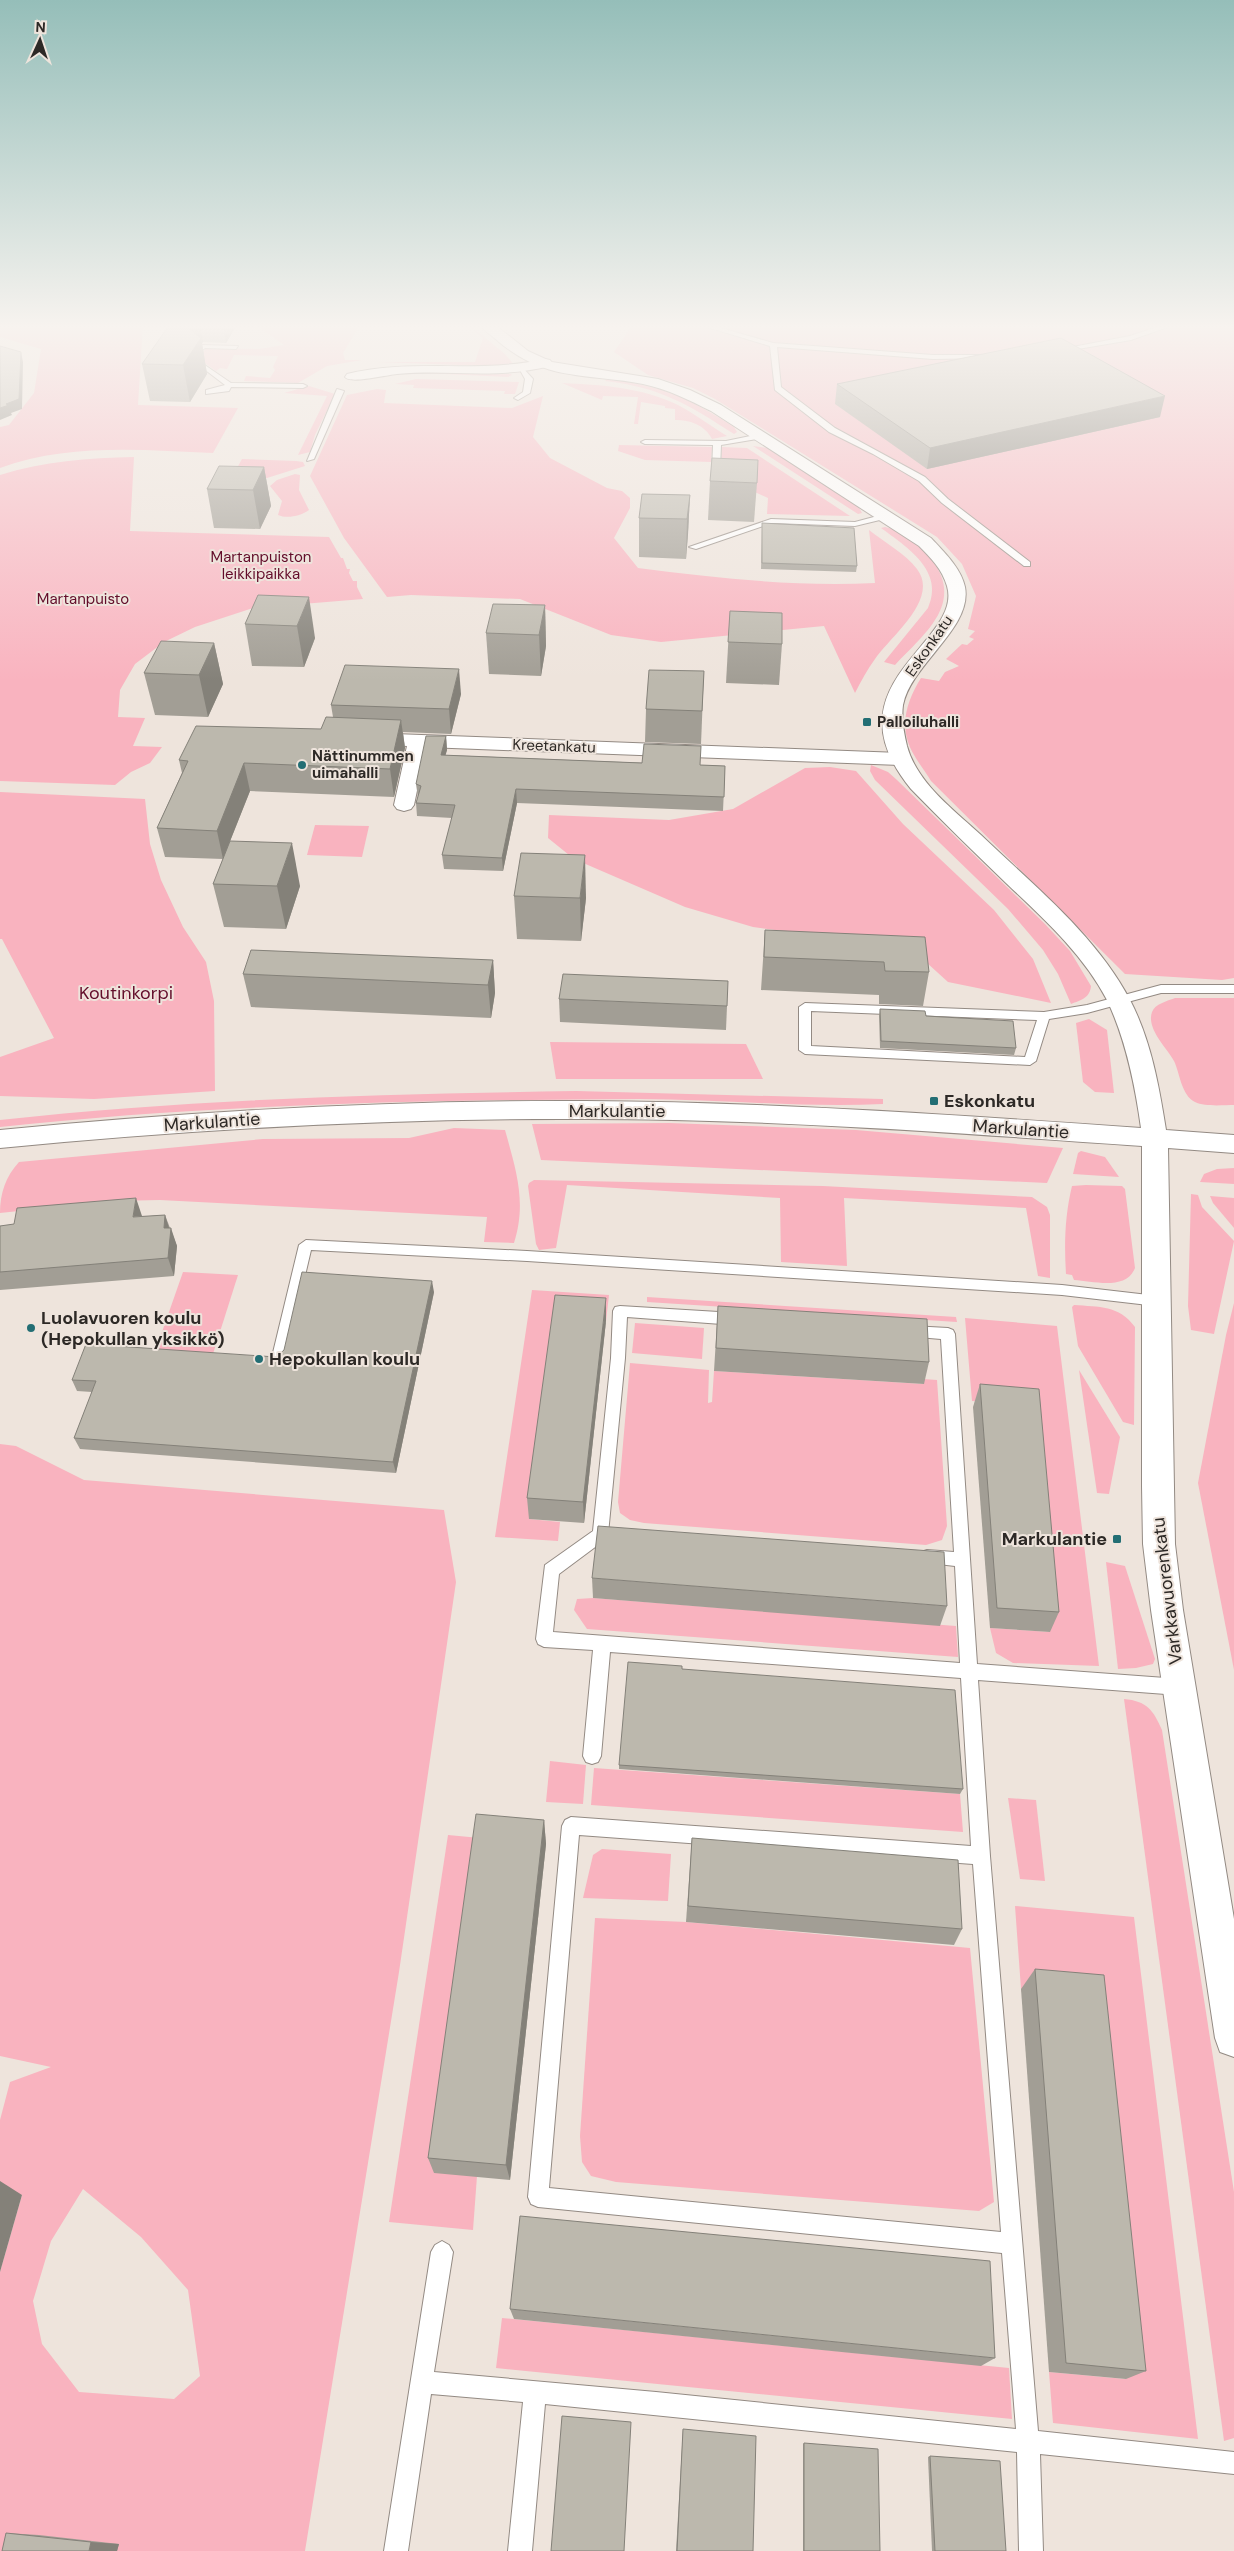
<svg xmlns="http://www.w3.org/2000/svg" width="1234" height="2551" font-family="'DM Sans',sans-serif">
<style>
.green{fill:#f9b3bf;fill-rule:evenodd}
.lines{fill:none;stroke-linecap:round;stroke-linejoin:round}
.lane-casing{stroke:#938a83;stroke-width:2}
.street-casing{stroke:#938a83;stroke-width:2}
.secondary-casing{stroke:#938a83;stroke-width:2}
.lane{fill:#fff;fill-rule:evenodd}
.street{fill:#fff;fill-rule:evenodd}
.secondary{fill:#fff;fill-rule:evenodd}
.wall{fill:#a29e95}
.shaded-wall{fill:#848179}
.building{fill:#bcb8ad;stroke:#848179}
.poi-dot{fill:#236e74;stroke:#eee4dc;stroke-width:2}
.labels{text-anchor:middle;stroke-width:4;stroke-linejoin:round;paint-order:stroke}
.far-park-label{font-size:15px;fill:#630d2a;stroke:#eee4dc}
.far-street-label{font-size:15px;fill:#2d2926;stroke:#eee4dc}
.far-poi-label{font-size:15px;font-weight:bold;fill:#2d2926;stroke:#eee4dc;text-anchor:start}
.park-label{font-size:18px;fill:#630d2a;stroke:#eee4dc}
.poi-label{font-size:18px;font-weight:bold;fill:#2d2926;stroke:#eee4dc;text-anchor:start}
.street-label{font-size:18px;fill:#2d2926;stroke:#eee4dc}
</style>
<rect width="100%" height="100%" fill="#eee4dc"/>
<g class="green">
<path d="M0 324H143L138 405 238 408 213 453C142 450 68 443 0 468V427L9 425 34 393 41 349 0 337Z"/>
<path d="M255 324H359L360 325 343 353 345 360H362L327 366 298 383 244 381 246 376 270 378 275 370 273 367 278 356 234 355 227 369 220 368 216 371 199 359 205 349 209 348 259 349 284 345Z"/>
<path d="M468 324 505 354 516 367 377 362H475L483 338Z"/>
<path d="M633 324H1234V978L1222 980 1125 974 931 781C926 772 919 764 914 755 898 728 906 702 921 678L939 681 945 672 959 666 946 659 962 644 967 645 974 639 969 637 975 631 968 629 976 596 962 564 937 537 715 399 693 388 648 375 614 352Z"/>
<path d="M442 372 511 374 512 375 508 377 424 373Z"/>
<path d="M416 379 519 382 515 394H504L505 391 413 388 414 385 395 384Z"/>
<path d="M607 379C663 386 687 397 734 427L737 432 734 434C689 405 660 387 605 381Z"/>
<path d="M562 383C601 385 641 387 678 405 695 414 711 426 727 436L712 439C705 425 690 420 675 420V409L665 408V406L641 402 638 424H634L638 397 603 396 602 400Z"/>
<path d="M309 386 335 394 315 435 310 452 298 455 327 396 284 393Z"/>
<path d="M377 389 386 390 384 403 512 408 543 396 533 437 550 458 607 488 622 491 630 498V508L614 538 638 568C717 578 795 587 875 583L869 530C884 542 906 554 917 569 940 599 890 637 875 659 867 670 861 681 855 693L824 626 661 642 611 635 520 599 411 595 387 597 344 538 310 476 347 395Z"/>
<path d="M619 445 712 447 711 462 645 460 618 451Z"/>
<path d="M753 446 768 448 858 506 862 513 858 514Z"/>
<path d="M722 447 747 448 850 516 767 514 768 498 724 478 721 474Z"/>
<path d="M134 457 130 531 329 537 341 558H343L347 569H350L349 573 353 581H357V587L363 599 253 608 195 627 164 642 135 664 120 690 118 717 145 718 133 746 162 747 150 763 131 772 115 785 0 781V475C44 461 88 458 134 457Z"/>
<path d="M242 459 296 461 303 462 305 466 267 478 232 477Z"/>
<path d="M295 474 300 475 299 490 309 510C301 516 287 519 278 515L282 501 270 486 277 480Z"/>
<path d="M885 527C901 530 919 543 929 556 967 602 926 632 895 665L884 662 928 608C945 571 907 547 881 528Z"/>
<path d="M871 765 888 772 897 780 1045 924 1070 951 1091 986C1090 998 1081 1000 1071 1004L1058 974 1043 950 1008 909 875 780 870 771Z"/>
<path d="M830 767 856 771 903 824 994 910 1033 959 1051 1003 948 982 905 943 828 937 753 927 685 907 574 859 548 838 549 815 669 820 733 809 805 768Z"/>
<path d="M0 792 145 799 150 844 161 880 183 927 206 962 214 1001 215 1091 94 1099 0 1096V1057L54 1038 2 939H0Z"/>
<path d="M315 825 369 826 362 857 307 855Z"/>
<path d="M1175 998H1234V1105C1223 1105 1205 1107 1195 1102 1181 1095 1180 1073 1174 1061 1167 1048 1146 1029 1152 1012 1155 1004 1167 1001 1175 998Z"/>
<path d="M1089 1019 1107 1030 1114 1093 1095 1092 1083 1082 1076 1023Z"/>
<path d="M550 1042 746 1044 763 1079H556Z"/>
<path d="M576 1091 883 1099V1104C802 1108 720 1099 639 1099 426 1100 212 1104 0 1127V1120C191 1099 384 1094 576 1091Z"/>
<path d="M669 1123 856 1130 1063 1148 1047 1183 541 1160 532 1124Z"/>
<path d="M454 1128 505 1130C516 1170 527 1202 514 1243L484 1242 487 1217 160 1200 113 1201 0 1213C0 1193 6 1176 19 1162L263 1139 409 1138Z"/>
<path d="M1081 1151 1105 1157 1119 1177 1073 1174 1078 1153Z"/>
<path d="M1234 1168V1184L1200 1182 1204 1174 1217 1169Z"/>
<path d="M534 1180 823 1186 1032 1197 1047 1207 1050 1215V1278L1038 1276 1026 1208 844 1198 847 1266 781 1262 780 1198 567 1185 556 1248 539 1250 536 1244 528 1186 529 1183Z"/>
<path d="M1086 1185 1122 1186 1125 1189 1135 1268C1126 1291 1093 1281 1074 1280L1072 1275 1066 1274C1064 1243 1065 1215 1072 1186Z"/>
<path d="M1191 1194 1198 1195 1202 1207 1234 1241 1214 1334 1191 1330 1188 1306Z"/>
<path d="M1210 1196 1234 1198V1228L1213 1203Z"/>
<path d="M183 1272 238 1275 212 1357 155 1352Z"/>
<path d="M532 1290 609 1295 606 1321 557 1318 529 1519 560 1522 558 1541 495 1537Z"/>
<path d="M647 1297 956 1317 957 1322 647 1302Z"/>
<path d="M1234 1303V1670L1198 1483 1226 1335Z"/>
<path d="M1074 1305C1099 1307 1119 1305 1135 1327L1134 1425 1123 1422 1078 1346 1072 1307Z"/>
<path d="M965 1318 1057 1326 1099 1666 1013 1663 996 1653 990 1628 1050 1632 1031 1405 972 1401Z"/>
<path d="M635 1323 704 1328 702 1359 632 1353Z"/>
<path d="M630 1363 709 1370 708 1403 712 1402 714 1371 923 1384V1379L937 1380 947 1526 942 1540 926 1545 644 1523 630 1520 620 1513 618 1502Z"/>
<path d="M1079 1370 1120 1437 1109 1494 1097 1493Z"/>
<path d="M0 1444 16 1446 84 1480 444 1510 456 1582 399 1972 305 2551H0V2272L22 2195 0 2193V2120L10 2082 51 2067 0 2056ZM83 2189 141 2237 188 2290 200 2376 174 2399 79 2392 42 2344 33 2301 51 2241Z"/>
<path d="M1106 1562 1125 1566 1155 1659 1153 1664 1136 1668 1118 1669Z"/>
<path d="M593 1598 956 1626 958 1657 587 1629 574 1610 577 1599Z"/>
<path d="M1124 1699C1147 1701 1153 1710 1162 1730L1234 2192V2438L1224 2441Z"/>
<path d="M550 1761 586 1765 583 1804 546 1802Z"/>
<path d="M594 1768 960 1794 963 1832 591 1805Z"/>
<path d="M1008 1798 1036 1800 1045 1881 1020 1879Z"/>
<path d="M448 1835 480 1838 477 2176 473 2230 389 2222Z"/>
<path d="M602 1849 671 1854 668 1901 583 1898 593 1855Z"/>
<path d="M1015 1906 1134 1917 1198 2439 1053 2423 1049 2372 1125 2379 1021 1989Z"/>
<path d="M595 1918 686 1922 970 1948 994 2202 979 2211 616 2182 591 2176 582 2162 580 2136Z"/>
<path d="M502 2318 1009 2368 1012 2419 496 2368Z"/>
</g>
<g class="lines">
<g class="lane-casing">
<g id="lane">
<path d="M697 324H707L773 343 933 355H991L989 358 933 359 777 347 781 387 835 428 925 477 948 499 1030 562V566H1024L942 503 919 481 873 454 829 432 775 390 770 346Z"/>
<path d="M1166 324H1176L1131 340 1060 352 1057 350 1130 336Z"/>
<path d="M201 345 238 346 236 349 205 348 193 357 231 383 303 384 307 386 303 388 231 387 229 391 206 394V390L225 385 187 356Z"/>
<path d="M523 368 533 379 530 393 518 400 514 398 523 392 525 379 520 370Z"/>
<path d="M337 389 344 391 314 459 307 461Z"/>
<path d="M760 434 764 436 763 438 721 445 720 470 716 472 712 470 713 445 645 444 641 442 645 440 726 441Z"/>
<path d="M885 514 889 516 888 518 855 526 772 523 696 549 689 547 771 519 855 522Z"/>
<path d="M1161 985H1234V993H1161L1087 1013 1049 1019 1036 1061 1030 1065 805 1054 799 1050V1007L805 1003 1044 1012 1087 1005ZM811 1011 1037 1020 1025 1057 811 1046Z"/>
<path d="M306 1240 527 1251 1062 1285 1157 1296 1162 1297 1164 1301 1162 1305 1157 1306 1062 1295 527 1261 311 1250 285 1361 283 1365H273L271 1361 299 1245Z"/>
<path d="M620 1306 735 1313 740 1315 742 1319 740 1323 735 1325 627 1317 625 1358 608 1534 606 1539 559 1574 553 1632 960 1663 955 1566 921 1562 919 1557 921 1552 927 1550 954 1552 941 1339 906 1336 904 1332 906 1328 911 1326 948 1328 953 1330 955 1334 977 1664 1179 1679 1185 1681 1187 1687 1185 1693 1179 1695 978 1680 990 1856 1038 2431 1234 2452V2474L1040 2454 1043 2551H1019L1017 2452 545 2404 532 2551H508L523 2402 431 2394 408 2551H384L431 2252 435 2245 442 2241 449 2245 453 2252 434 2372 656 2392 1016 2429 1002 2253 538 2207 531 2204 528 2197 562 1826 565 1820 571 1817 971 1846 961 1678 610 1652 601 1756 598 1762 592 1764 586 1762 583 1756 593 1650 544 1647 538 1644 536 1639 545 1565 593 1531 611 1358 613 1311 615 1307ZM579 1835 973 1864 1001 2232 549 2188Z"/>
</g>
</g>
<g class="street-casing">
<g id="street">
<path d="M545 359 550 360 552 363 550 366C494 380 451 369 397 374 386 375 350 384 345 377L347 374C413 358 479 374 545 359Z"/>
<path d="M367 733 900 753 907 755 910 759 907 763 900 765 426 747 414 805 411 809 404 811 397 809 394 805 407 746 360 743 357 739 360 735Z"/>
</g>
</g>
<g class="secondary-casing">
<path id="secondary" d="M479 324H494L528 351 552 362 658 379 690 390 721 405 931 538C944 552 961 568 965 587 973 628 911 664 903 705 901 719 904 733 907 746 917 783 954 810 981 835 1034 886 1095 934 1130 1000 1151 1040 1159 1086 1166 1130L1234 1135V1153L1168 1148 1175 1544 1183 1610 1234 1919V2057L1220 2052 1215 2038 1151 1610 1143 1544 1142 1486V1146C957 1133 771 1119 585 1119 390 1118 195 1129 0 1148V1130C195 1111 389 1100 585 1101 770 1102 956 1115 1141 1128 1135 1085 1126 1040 1107 1000 1083 954 1043 918 1006 883 974 852 942 821 911 789 824 683 964 643 947 586 942 569 931 558 919 546L711 411C689 400 667 389 643 384 587 373 547 382 499 342 493 336 484 331 479 324Z"/>
</g>
<use href="#lane" class="lane"/>
<use href="#street" class="street"/>
<use href="#secondary" class="secondary"/>
</g>
<g class="wall">
<path d="M170 324H234L235 328 226 343 203 342 202 343 207 374 190 402 150 401 142 364Z"/>
<path d="M837 384 1160 417 927 469 835 404Z"/>
<path d="M264 467 271 506 260 529 214 528 207 489Z"/>
<path d="M710 481 757 483 754 522 708 520Z"/>
<path d="M690 495 688 534 686 559 639 557V518Z"/>
<path d="M762 528 857 566 856 572 761 569Z"/>
<path d="M258 595 315 638 304 667 252 666 245 624Z"/>
<path d="M545 605 546 646 541 676 489 674 486 633Z"/>
<path d="M730 611 782 644 779 685 726 683Z"/>
<path d="M214 643 223 684 208 717 155 715 144 673Z"/>
<path d="M704 671 701 744 645 742 646 709Z"/>
<path d="M461 694 451 734 403 732 405 748 394 797 250 791 230 841 300 886 286 929 224 927 213 884 223 859 165 857 157 828 182 773 179 760 321 729 333 717 331 705Z"/>
<path d="M446 736 447 750 445 755 725 766 723 811 517 803 503 871 444 869 442 855 452 818 417 816 416 803 418 798 416 784Z"/>
<path d="M514 896 586 898 581 941 517 939Z"/>
<path d="M765 930 929 972 923 1006 879 1004V995L761 990Z"/>
<path d="M493 960 495 993 491 1018 251 1007 243 974Z"/>
<path d="M559 999 727 1006 726 1030 560 1022Z"/>
<path d="M880 1009 926 1016 1016 1048 1014 1055 880 1048 879 1016Z"/>
<path d="M165 1215 177 1246 174 1276 0 1290V1226Z"/>
<path d="M434 1292 396 1473 80 1449 74 1438 92 1392 77 1391 72 1380 276 1357Z"/>
<path d="M718 1306 929 1362 924 1384 714 1371Z"/>
<path d="M606 1321 584 1523 529 1519 527 1498Z"/>
<path d="M980 1384 1059 1612 1050 1632 990 1628 973 1407Z"/>
<path d="M592 1578 947 1606 940 1626 593 1598Z"/>
<path d="M682 1669 963 1789 960 1794 619 1769V1765Z"/>
<path d="M544 1820 546 1844 510 2180 434 2173 428 2158Z"/>
<path d="M692 1838 962 1929 954 1945 686 1922Z"/>
<path d="M1035 1969 1146 2371 1126 2379 1049 2372 1021 1989Z"/>
<path d="M510 2309 995 2358 981 2366 514 2319Z"/>
<path d="M683 2429 753 2551H676Z"/>
<path d="M804 2443 880 2551H803V2444Z"/>
<path d="M930 2456 1006 2551H932L928 2457Z"/>
<path d="M6 2533 39 2535 119 2544 117 2551Z"/>
</g>
<g class="shaded-wall">
<path d="M186 324H200L203 342 202 343 207 374 190 402 183 365 191 350Z"/>
<path d="M223 324H234L235 328 226 343Z"/>
<path d="M21 352 23 362 22 409 11 413 12 415 0 420V408L6 404Z"/>
<path d="M1165 396 1160 417 927 469 930 448Z"/>
<path d="M264 467 271 506 260 529 253 490Z"/>
<path d="M690 495 688 534 686 559 687 519Z"/>
<path d="M309 597 315 638 304 667 297 626Z"/>
<path d="M545 605 546 646 541 676 539 635Z"/>
<path d="M214 643 223 684 208 717 199 675Z"/>
<path d="M459 669 461 694 451 734 449 709Z"/>
<path d="M401 720 405 748 394 797 390 769Z"/>
<path d="M446 736 447 750 442 768 441 755Z"/>
<path d="M244 763 250 791 223 859 217 831Z"/>
<path d="M516 789 517 803 503 871 502 858Z"/>
<path d="M292 843 300 886 286 929 277 886Z"/>
<path d="M585 855 586 898 581 941 580 898Z"/>
<path d="M493 960 495 993 491 1018 488 985Z"/>
<path d="M136 1198 142 1216 133 1217Z"/>
<path d="M165 1215 170 1231 171 1228 177 1246 174 1276 168 1258 164 1228Z"/>
<path d="M432 1281 434 1292 396 1473 393 1462Z"/>
<path d="M606 1298V1321L584 1523 583 1502Z"/>
<path d="M544 1820 546 1844 510 2180 506 2165Z"/>
<path d="M0 2181 22 2195 0 2272Z"/>
<path d="M91 2542 119 2544 117 2551H89Z"/>
</g>
<g class="building">
<path d="M170 324H182L201 338 183 365 142 364Z"/>
<path d="M1061 338 1165 396 930 448 837 384Z"/>
<path d="M0 346 21 352 19 399 6 404 9 405 0 408Z"/>
<path d="M712 458 758 460 757 483 710 481Z"/>
<path d="M219 466 264 467 253 490 207 489Z"/>
<path d="M642 494 690 495 687 519 639 518Z"/>
<path d="M762 523 854 528 857 566 762 563Z"/>
<path d="M258 595 309 597 297 626 245 624Z"/>
<path d="M493 604 545 605 539 635 486 633Z"/>
<path d="M730 611 782 613V644L728 642Z"/>
<path d="M161 641 214 643 199 675 144 673Z"/>
<path d="M345 665 459 669 449 709 331 705Z"/>
<path d="M649 670 704 671 702 711 646 709Z"/>
<path d="M326 717 401 720 390 769 244 763 217 831 157 828 188 761 179 760 196 726 321 729Z"/>
<path d="M426 736H446L441 755 642 763 644 744 701 746 700 765 725 766 724 797 516 789 502 858 442 855 455 805 416 803 421 786 416 784Z"/>
<path d="M230 841 292 843 277 886 213 884Z"/>
<path d="M521 853 585 855 580 898 514 896Z"/>
<path d="M765 930 925 937 929 972 885 971 884 962 764 957Z"/>
<path d="M251 950 493 960 488 985 243 974Z"/>
<path d="M563 974 728 981 727 1006 559 999Z"/>
<path d="M880 1009 925 1011 926 1016 1013 1021 1016 1048 881 1041Z"/>
<path d="M136 1198 133 1217 165 1215 164 1228H171L168 1258 0 1272V1226L14 1224 17 1208Z"/>
<path d="M302 1272 432 1281 393 1462 74 1438 96 1381 72 1380 86 1344 276 1357 284 1350Z"/>
<path d="M555 1295 606 1298 583 1502 527 1498Z"/>
<path d="M718 1306 927 1319 929 1362 716 1348Z"/>
<path d="M980 1384 1039 1389 1059 1612 997 1608Z"/>
<path d="M598 1526 944 1552 947 1606 592 1578Z"/>
<path d="M628 1662 682 1666V1669L955 1690 963 1789 619 1765Z"/>
<path d="M476 1814 544 1820 506 2165 428 2158Z"/>
<path d="M692 1838 958 1860 962 1929 688 1906Z"/>
<path d="M1035 1969 1104 1975 1146 2371 1066 2363Z"/>
<path d="M520 2216 990 2261 995 2358 510 2309Z"/>
<path d="M562 2416 631 2422 624 2551H551Z"/>
<path d="M683 2429 756 2436 753 2551H677Z"/>
<path d="M804 2443 878 2449 880 2551H804Z"/>
<path d="M930 2456 1000 2461 1006 2551H935Z"/>
<path d="M6 2533 91 2542 89 2551H2Z"/>
</g>
<linearGradient id="sky" x2="0" y2="1"><stop stop-color="#95beb9"/><stop offset="0.48" stop-color="#f7f3ef"/><stop offset="1" stop-color="#f7f3ef" stop-opacity="0"/></linearGradient>
<rect width="1234" height="681" fill="url(#sky)"/>
<g class="poi-dot">
<rect x="862" y="717" width="10" height="10" rx="2.5"/>
<circle cx="302" cy="765" r="5"/>
<rect x="929" y="1096" width="10" height="10" rx="2.5"/>
<circle cx="31" cy="1328" r="5"/>
<circle cx="259" cy="1359" r="5"/>
<rect x="1112" y="1534" width="10" height="10" rx="2.5"/>
</g>
<g class="labels">
<g class="far-park-label">
<text x="261" y="562">Martanpuiston<tspan x="261" dy="17">leikkipaikka</tspan></text>
<text x="83" y="604">Martanpuisto</text>
</g>
<g class="far-street-label">
<text transform="translate(929 646) rotate(-55)" y="5">Eskonkatu</text>
<text transform="translate(554 746) rotate(2)" y="5">Kreetankatu</text>
</g>
<g class="far-poi-label">
<text x="877" y="727">Palloiluhalli</text>
<text x="312" y="761">Nättinummen<tspan x="312" dy="17">uimahalli</tspan></text>
</g>
<g class="park-label">
<text x="126" y="999">Koutinkorpi</text>
</g>
<g class="poi-label">
<text x="944" y="1107">Eskonkatu</text>
<text x="41" y="1324">Luolavuoren koulu<tspan x="41" dy="21">(Hepokullan yksikkö)</tspan></text>
<text x="269" y="1365">Hepokullan koulu</text>
<text x="1107" y="1545" text-anchor="end">Markulantie</text>
</g>
<g class="street-label">
<text x="617" y="1117">Markulantie</text>
<text transform="translate(212 1122) rotate(-4)" y="6">Markulantie</text>
<text transform="translate(1021 1129) rotate(4)" y="6">Markulantie</text>
<text transform="translate(1167 1591) rotate(-97)" y="6">Varkkavuorenkatu</text>
</g>
</g>
<g transform="translate(40 40) rotate(3)" stroke="#eee4dc" stroke-width="4" paint-order="stroke">
<path d="M0-4L9 19L0 12L-9 19Z" fill="#2d2926"/>
<text y="-8" font-size="14" font-weight="bold" text-anchor="middle" fill="#2d2926">N</text>
</g>
</svg>
